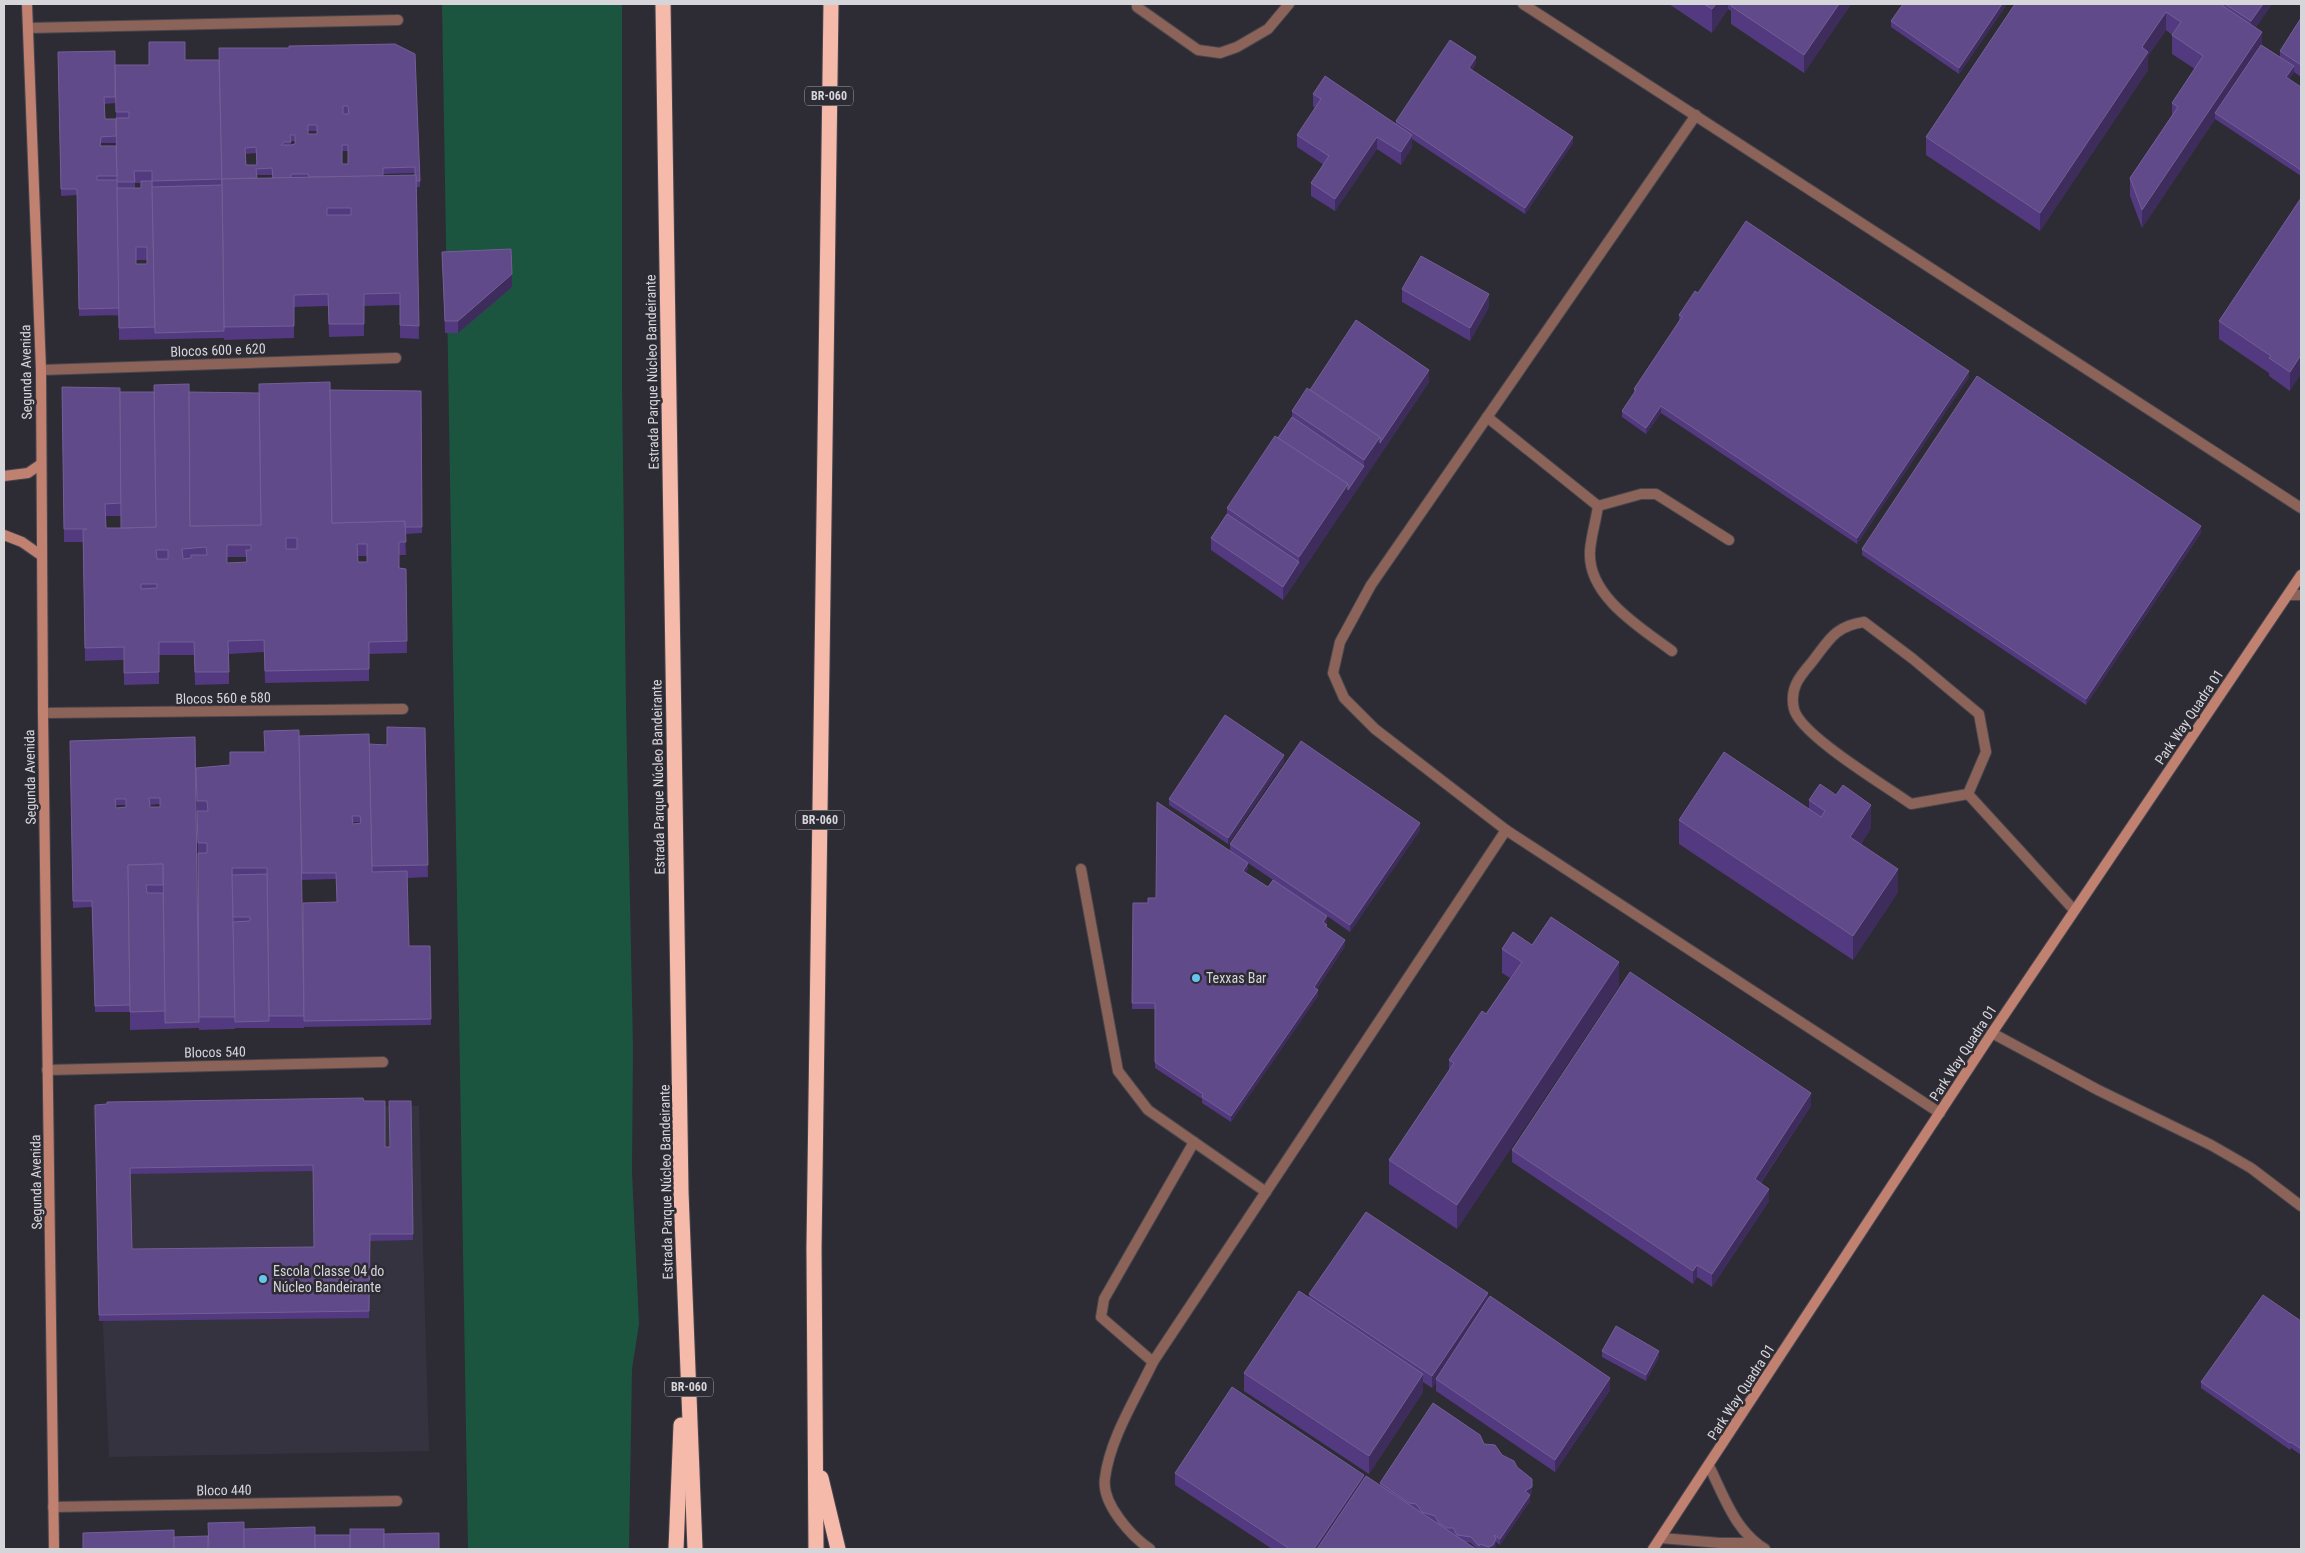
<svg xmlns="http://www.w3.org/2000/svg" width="2305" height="1553" font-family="'Roboto Condensed',sans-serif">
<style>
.built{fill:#363341}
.green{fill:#1b553f}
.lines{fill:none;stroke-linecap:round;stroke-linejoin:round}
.lane-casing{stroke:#48464e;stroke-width:12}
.street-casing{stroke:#48464e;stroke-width:12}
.secondary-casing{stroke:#48464e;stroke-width:12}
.highway-casing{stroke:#48464e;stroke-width:17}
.lane{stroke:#8c6359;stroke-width:10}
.street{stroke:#8c6359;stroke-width:10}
.secondary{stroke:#c18171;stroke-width:10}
.highway{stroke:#f6baaa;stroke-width:15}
.wall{fill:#53397f;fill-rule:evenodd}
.shaded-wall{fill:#3e2c5c}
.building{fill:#614a89;stroke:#735f95;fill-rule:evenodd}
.poi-dot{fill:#66c4ef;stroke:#2d2b33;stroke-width:2}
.labels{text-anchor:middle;stroke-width:5;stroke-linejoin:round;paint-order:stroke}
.shield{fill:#2d2b33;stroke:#a3a2a8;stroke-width:1}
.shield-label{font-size:12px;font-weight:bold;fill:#d6d5da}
.street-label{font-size:14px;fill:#d6d5da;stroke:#2d2b33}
.poi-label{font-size:14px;fill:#d6d5da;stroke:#2d2b33;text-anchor:start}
</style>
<rect width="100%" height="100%" fill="#2d2b33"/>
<path class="built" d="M93 1106H419L429 1451 109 1457Z"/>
<path class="green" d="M442 4H622V380L626 706 633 1047 632 1172 639 1324 632 1369 629 1549H468Z"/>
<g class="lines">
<g class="lane-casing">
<g id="lane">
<path d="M1137 4V7L1198 50 1220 53 1237 47 1268 29 1289 4"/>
<path d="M1523 4 2301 508"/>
<path d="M1696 115 1371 585 1340 642 1333 673 1344 698 1375 729 1506 830 1940 1113"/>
<path d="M1487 417 1598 506 1641 494H1656L1729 540"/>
<path d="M1598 506C1596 521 1591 536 1590 551 1587 596 1641 628 1672 651"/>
<path d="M1864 622 1913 659 1979 714 1986 752 1968 794 1911 804C1886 786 1800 735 1794 709 1789 688 1800 676 1812 662 1829 640 1835 626 1864 622Z"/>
<path d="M1968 794 2074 910"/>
<path d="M1081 869 1118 1071 1148 1110 1194 1142"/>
<path d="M1153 1362 1101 1317 1104 1299 1194 1142 1266 1192"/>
<path d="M1150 1549C1131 1536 1101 1503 1105 1478 1110 1438 1136 1398 1153 1362L1506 830"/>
</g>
</g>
<g class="street-casing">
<g id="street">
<path d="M28 28 398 20"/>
<path d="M41 370 396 358"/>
<path d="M2288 595H2301"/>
<path d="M43 713 403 709"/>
<path d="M1992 1033 2098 1090 2211 1145 2251 1168 2301 1206"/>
<path d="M47 1070 383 1062"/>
<path d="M1709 1466C1724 1496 1735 1531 1765 1549"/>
<path d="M53 1507 397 1501"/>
<path d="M1661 1538 1720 1543H1754"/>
</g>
</g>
<g class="secondary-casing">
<g id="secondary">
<path d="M27 4 41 370 43 713 54 1549"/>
<path d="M4 476 28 473 41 464"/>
<path d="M4 535 22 542 42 556"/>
<path d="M1653 1549 1992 1033 2301 575"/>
</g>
</g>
<g class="highway-casing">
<g id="highway">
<path d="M663 4 681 1192 695 1549"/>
<path d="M821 1478 838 1549"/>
<path d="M676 1549 681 1425"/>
<path d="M816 1549 814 1248 831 4"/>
</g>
</g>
<use href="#lane" class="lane"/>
<use href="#street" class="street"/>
<use href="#secondary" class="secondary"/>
<use href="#highway" class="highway"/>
</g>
<g class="wall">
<path d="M1669 4H1851L1804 73 1731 24V11L1728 9 1712 33Z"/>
<path d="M2007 4 1959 74 1891 27V21Z"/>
<path d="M2015 4H2272L2256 27 2262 45 2280 57V51L2301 18V77L2294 72 2289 79 2301 87V176L2215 119 2142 228 2130 196V178L2172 115V103L2195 69 2172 54V35L2166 30 2148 56V70L2040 231 1926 155V137Z"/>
<path d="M395 44 420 181V187H417L419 339 400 338V305L364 306V336L329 337 328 306 294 307V338L224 340V338L119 340 118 262 119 315 79 316 77 195 61 196 58 52 115 67 149 65 185 60H219L289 48ZM116 103V120L105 119 104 104ZM308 131H317V134H308ZM291 141H295V144L291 145ZM101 143H116V146H101ZM342 151H348V164H342ZM256 153V165H246V154ZM415 173V175L383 176V174ZM257 175H272V178H257ZM135 183H141V188H135ZM136 260H147V264H136Z"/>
<path d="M1476 63 1472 70 1573 143 1525 214 1412 139V147L1401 165 1377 149 1335 211 1311 196V183L1324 165 1297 147V135L1315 108 1313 106V94L1396 123V121Z"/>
<path d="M2301 198 2290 391 2269 376V373L2219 339V321Z"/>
<path d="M442 252 512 287 458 333H445Z"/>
<path d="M1402 289 1489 307 1470 341 1402 302Z"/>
<path d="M1698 293 1969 377 1857 544 1661 413 1646 434 1622 417V411L1634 393V389L1679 321V315Z"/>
<path d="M1429 382 1283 600 1211 550V538L1227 514V508L1292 417V411L1310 390Z"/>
<path d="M62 387 120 392H189L259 393 330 390 421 391 422 533 405 534 406 555H399V568L406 569 407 653 369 654V681L265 683 264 652 229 654V684L195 685 194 655H159V684L124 685V660L85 661 83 542H64ZM106 516H121V528H106ZM357 556H367V562H358ZM227 557H246V562L227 563Z"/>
<path d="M2201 533 2086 705 1862 555V549Z"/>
<path d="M425 728 428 877 407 878 409 946H430L431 1025 304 1027V1028H235V1029L199 1030V1028L130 1030V1012H95L92 907 73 908 70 741 195 737 199 1016 198 856 196 768 230 766 264 752 299 736 369 749 387 745ZM300 790 302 880 336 879 337 902 304 997ZM160 804V807H150V805ZM115 805H126V807L116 808ZM353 822H360V823L353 824Z"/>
<path d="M1284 762 1228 844 1169 805V799Z"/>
<path d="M1809 800 1871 828 1861 844 1898 892 1853 960 1679 844V820L1809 809Z"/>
<path d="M1420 830 1350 932 1327 916V922L1326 924 1327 928 1345 946 1317 989 1318 996 1231 1122 1202 1103V1099L1155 1068V1009H1132L1133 903H1148L1230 850V844ZM1248 863 1273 880 1268 887 1245 873 1248 869Z"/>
<path d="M1532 945 1619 986 1457 1229 1389 1184V1160L1449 1070V1060L1486 1014 1510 978 1502 973V949Z"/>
<path d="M364 1101 385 1147H390L411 1101 413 1240 370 1241 369 1318 99 1321 95 1105ZM313 1171 314 1247 132 1249 130 1174Z"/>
<path d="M1811 1106 1761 1183 1769 1201 1712 1287 1697 1277 1693 1284 1512 1162V1150Z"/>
<path d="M1309 1294 1488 1299 1610 1390 1555 1472 1436 1391V1382L1432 1388 1423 1382V1392L1369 1474 1244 1391V1373L1309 1298Z"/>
<path d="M2301 1321V1455L2291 1448 2290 1450 2201 1388V1382Z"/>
<path d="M1602 1351 1659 1357 1646 1381 1602 1357Z"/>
<path d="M1484 1444 1502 1455 1532 1493 1530 1495V1501L1500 1545 1496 1542V1546L1494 1549H1477L1471 1543 1465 1542 1476 1549H1272L1175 1485V1473L1364 1479 1380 1485V1483Z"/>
</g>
<g class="shaded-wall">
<path d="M1716 4H1728V9L1712 33V9Z"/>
<path d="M1839 4H1851L1804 73V55Z"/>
<path d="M2002 4H2007L1959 74V68Z"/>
<path d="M2263 4H2272L2251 34V21Z"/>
<path d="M2166 12V30L2148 56V70L2040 231V213L2142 47Z"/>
<path d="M2262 32V50L2215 113V119L2142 228V210Z"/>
<path d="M1476 57V63L1469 74V68Z"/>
<path d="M2294 66V72L2286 84V77Z"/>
<path d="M1412 135V147L1401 165V152Z"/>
<path d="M1377 137V149L1335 211V199Z"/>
<path d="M1573 137V143L1525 214V208Z"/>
<path d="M512 274V287L458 333V321Z"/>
<path d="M1489 294V307L1470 341V328Z"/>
<path d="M2301 355V374L2290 391V372Z"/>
<path d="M1429 370V382L1364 479V460L1380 437Z"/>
<path d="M1969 371V377L1857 544V538Z"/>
<path d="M1661 406V413L1646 434V428Z"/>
<path d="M1364 466V479L1283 600V587L1299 562V557L1348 484Z"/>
<path d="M2201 526V533L2086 705V699Z"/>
<path d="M1284 755V762L1228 844V838Z"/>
<path d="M1871 805V828L1850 860V837Z"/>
<path d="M1420 823V830L1350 932V925Z"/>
<path d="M1248 863V869L1243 878V871Z"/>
<path d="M1898 869V892L1853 960V936Z"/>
<path d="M1327 916V922L1323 928V922Z"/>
<path d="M1345 940V946L1314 993V987Z"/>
<path d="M1619 962V986L1457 1229V1205Z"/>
<path d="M1318 990V996L1231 1122V1116Z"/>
<path d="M1811 1093V1106L1755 1191V1179Z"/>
<path d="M1769 1189V1201L1712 1287V1274Z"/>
<path d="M1697 1265V1277L1693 1284V1271Z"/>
<path d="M1488 1293V1306L1436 1379V1382L1432 1388V1376Z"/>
<path d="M1659 1351V1357L1646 1381V1375Z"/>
<path d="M1423 1374V1392L1369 1474V1456Z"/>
<path d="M1610 1378V1390L1555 1472V1460Z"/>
<path d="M1364 1475V1487L1323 1549H1314Z"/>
<path d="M1532 1479V1493L1525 1498V1491Z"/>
<path d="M1530 1495V1501L1500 1545V1539Z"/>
<path d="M1496 1539V1546L1494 1549H1489V1547Z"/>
</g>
<g class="building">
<path d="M1704 4H1716L1712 9Z"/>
<path d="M1732 4H1839L1804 55 1731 6Z"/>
<path d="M1903 4H2002L1959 68 1891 21Z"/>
<path d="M2015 4H2220L2262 32 2142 210 2130 178 2178 107 2172 103 2203 56 2172 35 2181 22 2166 12 2142 47 2148 52 2040 213 1926 137Z"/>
<path d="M2225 4H2263L2251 21Z"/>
<path d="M2301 18V65L2280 51Z"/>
<path d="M1450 40 1476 57 1469 68 1573 137 1525 208 1396 121Z"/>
<path d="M149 42H185V60H219L222 179 152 181V171H134L135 182H117L116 118H129V112H116L115 65H149Z"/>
<path d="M395 44 415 54 420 181H416V175H415V167L383 168V176L309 177 308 174H291V178H273L272 168 256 169 257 178 222 179V185L219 48H289V46ZM343 106H348L349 114H343ZM308 125H317V134H308ZM290 135H295V144L291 145H281L284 142H291ZM342 145H348V164H342ZM256 147 257 165H246L245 148Z"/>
<path d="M2261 45 2294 66 2286 77 2301 87V170L2215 113Z"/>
<path d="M115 51V97H104L105 119H116V136L101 137 100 146H116L117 176H97V180H117L119 308 79 309 77 189H61L58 52Z"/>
<path d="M1325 76 1412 135 1401 152 1377 137 1335 199 1311 183 1329 156 1297 135 1321 99 1313 94Z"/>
<path d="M416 175 419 326 400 325V293L364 294V324H329L328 294 294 295V326L224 327 222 179ZM327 208H351V215H327Z"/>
<path d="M141 181H152L155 327 119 328 117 188H141ZM136 247H147V264H136Z"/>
<path d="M222 185 224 331 155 333 152 187Z"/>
<path d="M2301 198V355L2290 372 2269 358 2271 356 2219 321Z"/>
<path d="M1746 221 1969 371 1857 538 1661 406 1646 428 1622 411 1636 390 1634 389 1682 317 1679 315 1695 291 1698 293Z"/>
<path d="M511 249 512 274 458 321H445L442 252Z"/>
<path d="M1421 256 1489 294 1470 328 1402 289Z"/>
<path d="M1356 320 1429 370 1380 443V437L1310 390Z"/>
<path d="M1977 376 2201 526 2086 699 1862 549Z"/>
<path d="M330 382 332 523 405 521 406 542H399V568L406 569 407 641 369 642V669L265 671 264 640 228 641 229 672H195L194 642H159V672L124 673V647L85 648 83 530 87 529H64L62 387 120 388 121 503 105 504 106 528H121L156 527 154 385 189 384 190 526 261 525 259 384ZM286 538H297V549H286ZM357 544H367V562H358ZM227 545H251V550H246L247 562 227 563ZM206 547 207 555H191V558L183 559 182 549ZM156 550H168V559H157ZM141 584H157V588L141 589Z"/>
<path d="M1307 388 1380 437 1364 460 1292 411Z"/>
<path d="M330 390 421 391 422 527H405V521L332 523Z"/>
<path d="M120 392H154L156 527 121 528Z"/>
<path d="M189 392 259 393 261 525 190 526Z"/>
<path d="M1292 417 1364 466 1348 490V484L1278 438Z"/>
<path d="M1275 436 1348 484 1299 557 1227 508Z"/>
<path d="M1227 514 1299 562 1283 587 1211 538Z"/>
<path d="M1225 715 1284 755 1228 838 1169 799Z"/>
<path d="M387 727 425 728 428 865 372 866 369 744 387 745Z"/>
<path d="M299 730 304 1016H269L267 868H232L235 1017H199L198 853H207V843H198L197 811H208L207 801H197L196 768 230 765V752H265L264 731Z"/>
<path d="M369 734 372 872 407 871 409 946H430L431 1019 304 1021 303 903 337 902 336 873H302L299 736ZM352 816H360L361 823 353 824Z"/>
<path d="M195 737 199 1022 165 1023 163 864 128 865 130 1005 95 1006 92 901H73L70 741ZM149 798H160V807H150ZM115 799H126V807L116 808Z"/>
<path d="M1301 741 1420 823 1350 925 1230 844Z"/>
<path d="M1724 752 1821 817 1825 811 1809 800 1820 784 1836 795 1843 785 1871 805 1850 837 1898 869 1853 936 1679 820Z"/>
<path d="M1157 802 1248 863 1243 871 1268 887 1273 880 1327 916 1323 922 1327 925 1325 926 1345 940 1314 987 1318 990 1231 1116 1202 1097 1203 1094 1155 1062V1003H1132L1133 903H1148V898H1156Z"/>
<path d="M163 864V885H146L147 893H163L165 1011 130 1012 128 865Z"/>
<path d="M267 874 269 1021 235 1022 233 922 250 921V917H233L232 875Z"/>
<path d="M1551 917 1619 962 1457 1205 1389 1160 1454 1063 1449 1060 1482 1011 1486 1014 1522 962 1502 949 1513 932 1532 945Z"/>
<path d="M1630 972 1811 1093 1755 1179 1769 1189 1712 1274 1697 1265 1693 1271 1512 1150Z"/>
<path d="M363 1098 364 1101H385V1147H390L389 1101H411L413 1234H370L369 1311 99 1315 95 1105 107 1104V1102ZM313 1165 314 1247 132 1249 130 1168Z"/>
<path d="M1366 1212 1488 1293 1432 1376 1309 1294Z"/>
<path d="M1299 1291 1423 1374 1369 1456 1244 1373Z"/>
<path d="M2263 1295 2301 1321V1449L2291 1442 2290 1443 2201 1382Z"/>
<path d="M1490 1296 1610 1378 1555 1460 1436 1379Z"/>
<path d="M1616 1326 1659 1351 1646 1375 1602 1351Z"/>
<path d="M1232 1387 1364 1475 1314 1549H1290L1175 1473Z"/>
<path d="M1433 1403 1480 1435 1484 1444 1495 1445 1502 1455 1514 1461 1517 1467 1532 1479V1487L1525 1491 1530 1495 1500 1539 1494 1535 1496 1539 1493 1545 1489 1547 1480 1544 1479 1546 1471 1537 1457 1535 1453 1528H1447L1439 1523 1435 1516 1422 1512 1416 1504 1409 1503 1380 1483Z"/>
<path d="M1366 1476 1476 1549H1317Z"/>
<path d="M244 1522V1549H209L208 1523Z"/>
<path d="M315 1527V1549H244V1529Z"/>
<rect x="350" y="1529" width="34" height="20"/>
<path d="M174 1530V1549H83V1533Z"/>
<path d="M439 1533V1549H384V1534Z"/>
<rect x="315" y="1535" width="35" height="14"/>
<path d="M208 1536V1549H174V1537Z"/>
</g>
<g class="poi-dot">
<circle cx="1196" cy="978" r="5"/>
<circle cx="263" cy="1279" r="5"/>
</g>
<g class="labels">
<g class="shield">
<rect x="805" y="86.5" width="48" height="19" rx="4"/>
<rect x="796" y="810.5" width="48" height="19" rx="4"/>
<rect x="665" y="1377.5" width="48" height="19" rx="4"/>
</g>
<g class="shield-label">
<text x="829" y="100">BR-060</text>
<text x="820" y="824">BR-060</text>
<text x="689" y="1391">BR-060</text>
</g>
<g class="street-label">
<text transform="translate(218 350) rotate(-2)" y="5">Blocos 600 e 620</text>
<text transform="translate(26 372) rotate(-91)" y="5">Segunda Avenida</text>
<text transform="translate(652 372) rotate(-91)" y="5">Estrada Parque Núcleo Bandeirante</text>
<text transform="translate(223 698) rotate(-1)" y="5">Blocos 560 e 580</text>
<text transform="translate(2189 717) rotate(-56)" y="5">Park Way Quadra 01</text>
<text transform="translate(30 777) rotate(-91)" y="5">Segunda Avenida</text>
<text transform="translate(658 777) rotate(-91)" y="5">Estrada Parque Núcleo Bandeirante</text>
<text transform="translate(215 1052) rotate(-1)" y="5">Blocos 540</text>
<text transform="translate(1963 1053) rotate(-57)" y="5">Park Way Quadra 01</text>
<text transform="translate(36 1182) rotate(-91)" y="5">Segunda Avenida</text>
<text transform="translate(666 1182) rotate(-91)" y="5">Estrada Parque Núcleo Bandeirante</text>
<text transform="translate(1741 1392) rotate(-57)" y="5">Park Way Quadra 01</text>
<text transform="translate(224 1490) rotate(-1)" y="5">Bloco 440</text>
</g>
<g class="poi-label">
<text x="1206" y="983">Texxas Bar</text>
<text x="273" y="1276">Escola Classe 04 do<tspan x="273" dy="16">Núcleo Bandeirante</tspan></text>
</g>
</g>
<rect width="2305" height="1553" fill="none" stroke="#d6d5da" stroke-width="10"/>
</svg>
